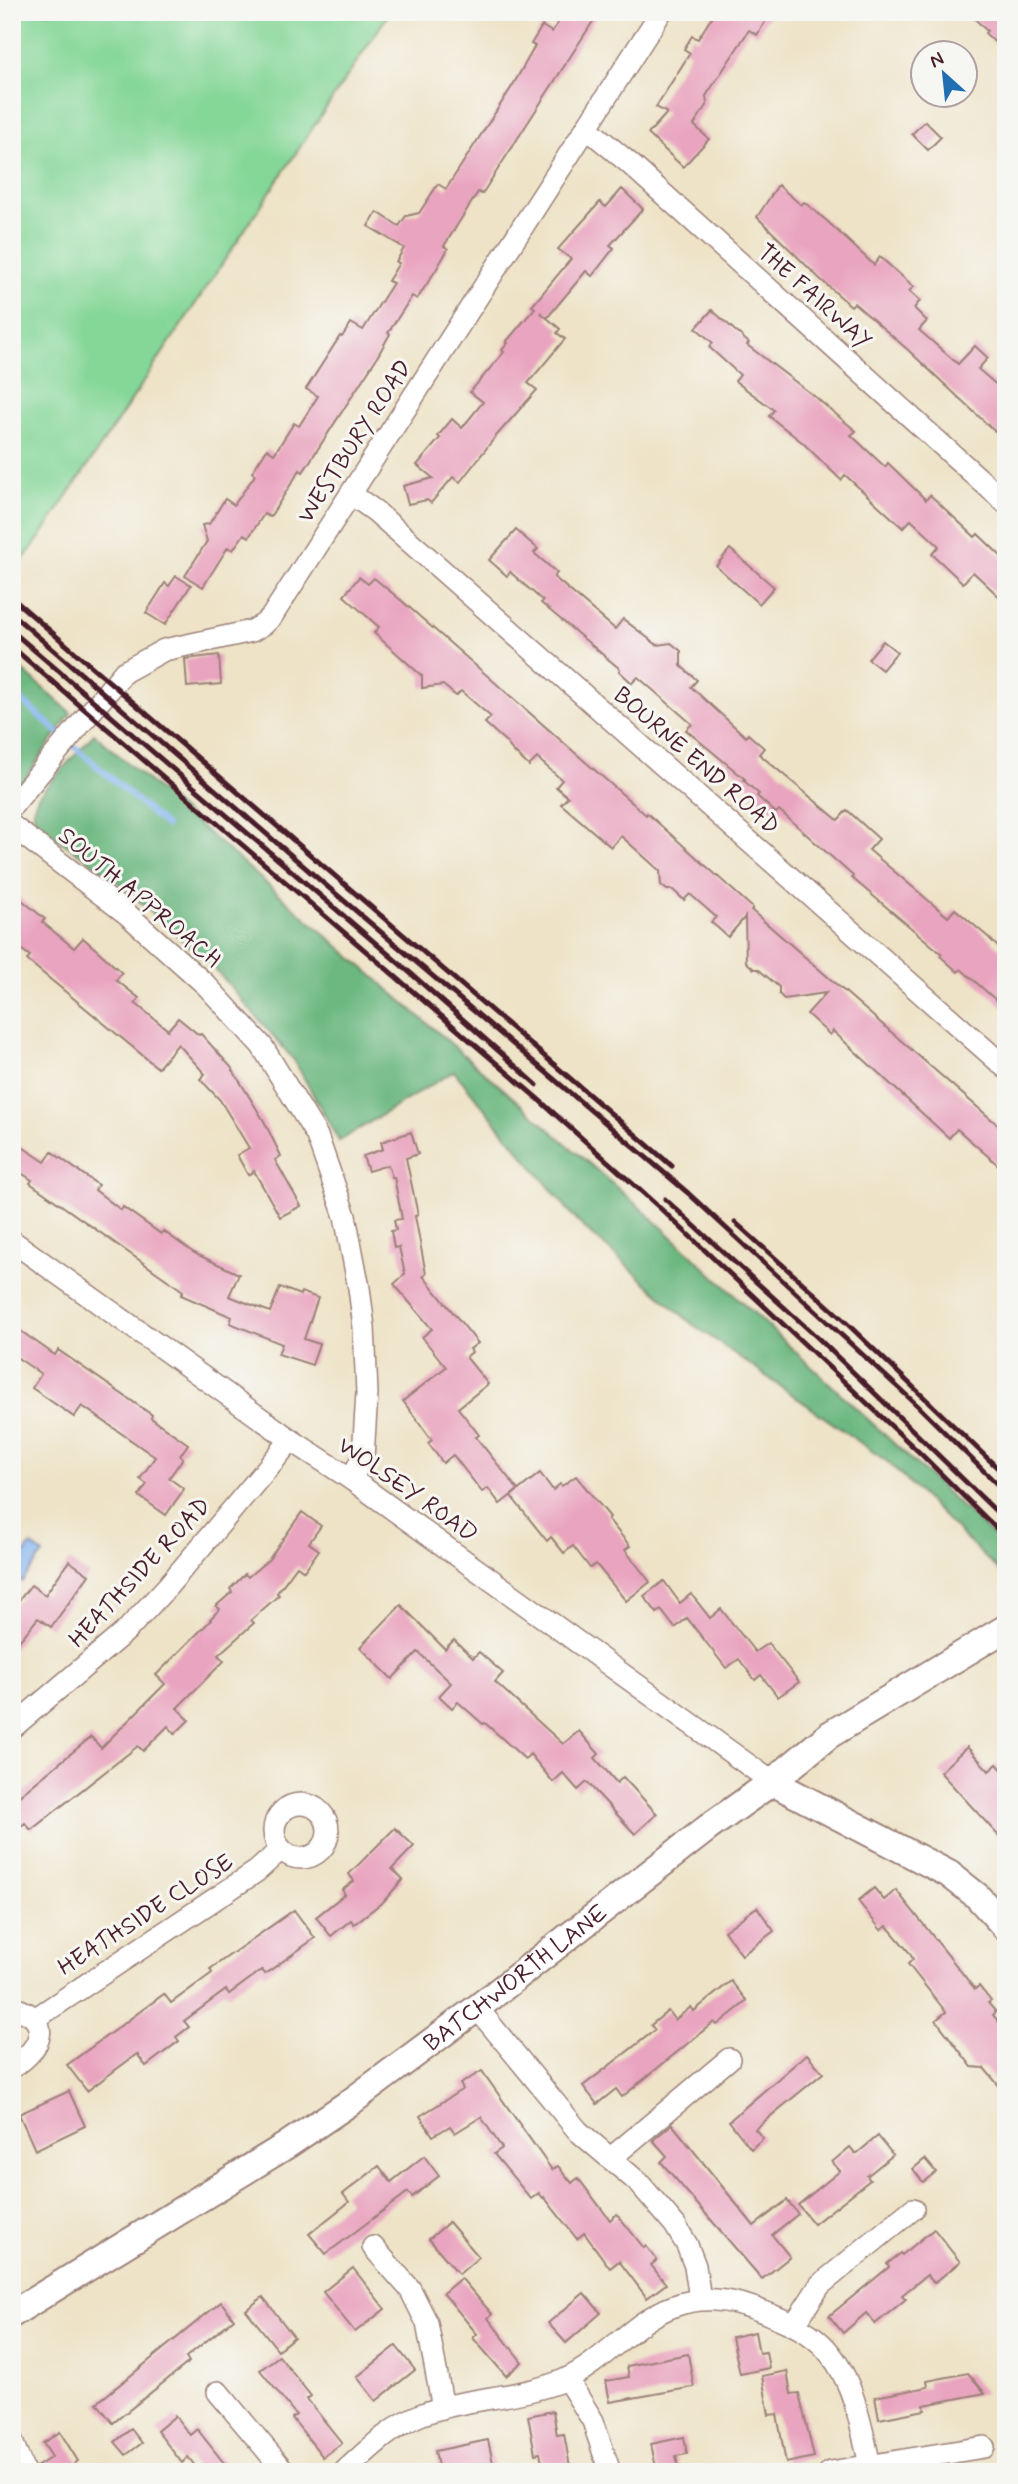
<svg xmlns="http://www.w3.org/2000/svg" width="1018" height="2484" font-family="Mynerve,sans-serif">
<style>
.green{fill:#85d798;stroke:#687b62;stroke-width:2}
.forest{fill:#6cb880;stroke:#5b6c56;stroke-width:2}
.water{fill:#83b4ef;stroke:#666a8d;stroke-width:2}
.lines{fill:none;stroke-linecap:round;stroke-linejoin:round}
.stream{stroke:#83b4ef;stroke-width:6}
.building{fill:#e9a4bf}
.minor-casing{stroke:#9c8179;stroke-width:24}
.tertiary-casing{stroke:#9c8179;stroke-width:30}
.minor{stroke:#fff;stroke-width:21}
.tertiary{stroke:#fff;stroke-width:26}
.rail{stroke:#4a1f2b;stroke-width:5}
.labels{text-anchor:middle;stroke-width:6;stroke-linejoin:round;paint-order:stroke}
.street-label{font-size:24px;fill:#4a1f2b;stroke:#f6f6f2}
</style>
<rect width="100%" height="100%" fill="#f6f6f2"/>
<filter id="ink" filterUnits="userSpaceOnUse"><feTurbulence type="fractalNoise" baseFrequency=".0143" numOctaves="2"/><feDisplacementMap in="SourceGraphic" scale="14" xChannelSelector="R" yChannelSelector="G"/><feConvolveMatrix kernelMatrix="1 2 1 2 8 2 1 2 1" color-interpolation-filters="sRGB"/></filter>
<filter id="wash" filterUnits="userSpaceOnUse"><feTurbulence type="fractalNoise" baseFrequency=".00686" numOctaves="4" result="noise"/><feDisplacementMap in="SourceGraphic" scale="28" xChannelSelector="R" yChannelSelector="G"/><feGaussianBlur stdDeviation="1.57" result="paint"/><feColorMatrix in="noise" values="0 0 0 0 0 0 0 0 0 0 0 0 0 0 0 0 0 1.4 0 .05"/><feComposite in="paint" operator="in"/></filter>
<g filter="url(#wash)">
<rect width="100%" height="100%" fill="#eee3c7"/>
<path class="green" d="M12 12H390L40 537 12 574Z"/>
<g class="forest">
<path d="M12 661 71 713 23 781 12 785Z"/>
<path d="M94 734 653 1219 1006 1548V1578L889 1463 691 1323 578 1222 454 1071 339 1141 294 1060 216 970 111 876 36 824 33 809 38 796Z"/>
</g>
<path class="water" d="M31 1545 43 1554 22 1582 12 1575V1571Z"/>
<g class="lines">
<path class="stream" d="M12 692 166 826"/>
</g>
<g id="blocks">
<g class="building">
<path d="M565 12H599L482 194 478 192 444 246 448 249 436 270 417 299 412 296 388 333 390 334 376 359 303 472 300 470 270 517 264 514 249 537 244 534 233 550 228 547 203 587 185 576 207 541 202 525 209 524 225 499 234 505 255 475 252 472 267 449 274 454 294 423 299 426 318 396 306 389 340 336 342 337 351 323 363 330 393 283 388 281 399 263 396 262 404 248 368 226 377 212 399 226 406 216 419 213 438 184 446 189 513 85 535 46 531 44 542 26 552 32Z"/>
<path d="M715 12H771L757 35 749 30 706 96 707 104 694 125 709 139 683 167 648 134 667 113 656 107 690 53 684 49 692 36 698 39Z"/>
<path d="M968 12H1006V53L985 33 987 31Z"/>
<path d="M925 121 941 137 928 150 912 134Z"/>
<path d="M778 185 801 205 804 202 827 221 874 265 880 257 914 287 909 291 920 301 914 308 927 321 919 330 958 364 975 346 988 358 978 369 1006 393V442L907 349 854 303 851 306 820 279 757 217Z"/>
<path d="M622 189 643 209 610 245 614 248 592 276 586 271 547 318 540 312 560 329 557 333 565 339 528 383 537 390 497 435 460 482 453 477 431 503 427 500 408 504 403 486 433 478 417 465 440 438 438 436 452 419 462 428 483 402 470 392 504 352 502 350 508 343 506 342 535 308 532 306 571 259 558 249 600 202 606 207Z"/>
<path d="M712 310 749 343 747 345 814 396 856 431 851 435 885 467 888 463 926 500 930 495 975 537 978 534 1006 561V603L973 572 963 583 932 554 939 546 911 520 903 528 845 475 841 480 803 443 769 416 774 410 735 381 740 375 709 347 713 343 696 328Z"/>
<path d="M516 530 538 549 534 553 557 573 554 577 615 629 623 619 657 645 671 643 681 651V666L697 680 691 687 746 737 748 734 764 748 759 754 838 820 847 810 879 839 869 850 948 917 955 909 988 937 1006 955V1009L961 969 958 972 940 956 942 954 852 878 853 876 779 810 776 813 757 796 759 794 743 780 745 779 686 730 692 724 638 677 632 683 619 671 620 669 541 603 543 601 510 572 507 576 489 560Z"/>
<path d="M730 549 774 587 759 604 716 566Z"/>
<path d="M176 576 191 585 165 625 146 613 165 583 169 586Z"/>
<path d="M359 577 368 584 374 578 402 601 646 815 647 813 753 908 751 910 1006 1132V1172L957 1129 949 1138 833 1031 830 1035 807 1014 826 993 784 999 779 994V987L758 969H754L746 962 745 917 728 937 711 922 716 917 690 894 684 900 673 890H667L661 885 660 871 621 836 611 847 561 804 568 797 556 787 562 780 537 758 529 766 513 751 505 741 485 723 491 717 461 691 456 696 443 685 422 688V676L374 633 379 627 344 596Z"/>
<path d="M883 641 897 652 882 670 868 659Z"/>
<path d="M219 655 221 684 187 687 185 659Z"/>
<path d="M12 892 45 919 42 922 74 948 83 938 99 952 122 973 116 980 139 998 135 1003 168 1030 178 1018 199 1035 201 1034 231 1067 264 1121 281 1156 275 1160 301 1206 280 1217 254 1171 248 1175 237 1155 249 1148 220 1100 200 1079 205 1074 178 1044 158 1068 27 960 30 956 12 942Z"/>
<path d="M411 1132 418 1154 406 1158 418 1215 415 1216 426 1274 423 1276 478 1343 470 1349 472 1352 466 1357 488 1384 458 1408 479 1435 476 1437 518 1490 500 1504 488 1488 482 1492 453 1455 443 1463 428 1443 432 1440 403 1401 446 1367 422 1337 432 1329 394 1284 405 1274 399 1247 394 1248 391 1231 396 1230 394 1220 402 1219 394 1177H392L388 1165 368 1171 363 1156 383 1149 381 1142Z"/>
<path d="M12 1140 45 1162 52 1152 98 1185 95 1190 121 1210 123 1207 161 1234 163 1231 194 1253 239 1274 229 1296 270 1312 280 1287 300 1295 301 1292 318 1298 304 1339 319 1344 312 1365 278 1354 282 1344 230 1323 232 1317 181 1295 183 1291 30 1183 32 1180 12 1167Z"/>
<path d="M12 1325 55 1355 58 1350 152 1415 151 1418 188 1444 180 1456 183 1458 169 1478 184 1489 166 1515 139 1496 147 1484 140 1479 155 1457 82 1406 74 1417 32 1388 41 1374 12 1354Z"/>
<path d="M540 1473 553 1490 560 1484 562 1486 576 1476 610 1517 608 1519 630 1546 625 1550 650 1582 626 1601 596 1564 590 1568 573 1546 564 1553 551 1537 547 1541 511 1496Z"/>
<path d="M302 1512 321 1526 309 1543 319 1550 304 1571 297 1566 277 1593 279 1595 251 1620 254 1623 218 1655 224 1661 177 1708 189 1720 175 1734 168 1726 143 1751 138 1746 31 1830 25 1823 12 1833V1802L91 1737 101 1748 165 1684 156 1675 211 1620 210 1619 220 1609 216 1606 232 1592 230 1589 245 1574 248 1577 269 1559Z"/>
<path d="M69 1561 89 1575 51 1627 38 1618 12 1650V1609L31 1585 45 1595Z"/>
<path d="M664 1581 680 1603 691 1594 710 1618 721 1609 755 1652 768 1643 799 1682 778 1697 761 1675 755 1680 739 1659 726 1668 687 1618 675 1628 661 1610 657 1613 644 1596Z"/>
<path d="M401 1605 445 1649 454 1640 473 1658 479 1652 503 1673 495 1682 563 1744 579 1731 599 1754 595 1758 617 1783 623 1777 657 1814 635 1834 587 1782 578 1790 563 1773 553 1782 530 1754 525 1759 485 1723 483 1724 458 1702 452 1708 439 1696 451 1683 418 1652 392 1679 360 1647Z"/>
<path d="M967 1747 989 1771 997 1764 1006 1774V1844L940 1772Z"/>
<path d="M395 1828 414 1846 392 1869 403 1879 384 1901 354 1924 351 1920 331 1936 316 1917 345 1894 342 1890 354 1881 349 1874Z"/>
<path d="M874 1888 884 1900 896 1890 975 1989 979 1986 991 2001 988 2003 996 2012 993 2015 1006 2030V2094L984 2068 972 2067 936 2020 946 2012 908 1964 913 1959 909 1952 887 1926 881 1930 858 1901Z"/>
<path d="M757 1907 774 1931 742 1955 724 1931Z"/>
<path d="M294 1910 315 1938 265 1974 262 1970 229 1994 226 1990 184 2021 189 2027 176 2037 179 2041 146 2066 137 2054 87 2091 67 2065 164 1994 171 2003 212 1973 210 1969Z"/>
<path d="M731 1981 747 2001 717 2025 714 2022 622 2097 616 2089 597 2104 583 2086 655 2030 651 2025 668 2011 675 2020 691 2007 694 2011Z"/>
<path d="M807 2054 823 2073 755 2129 763 2138 751 2149 729 2121Z"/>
<path d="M482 2071 552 2170 558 2166 572 2183 578 2178 610 2220 617 2214 644 2248 646 2246 657 2260 651 2265 666 2284 647 2298 619 2261 610 2268 584 2233 577 2239 544 2197 543 2198 539 2193 531 2199 494 2154 502 2148 481 2117 455 2133 450 2126 433 2136 420 2116 463 2089 460 2084Z"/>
<path d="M69 2091 85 2126 35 2150 19 2114Z"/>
<path d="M672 2124 754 2226 787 2200 798 2214 772 2235 790 2257 762 2279 661 2162 667 2156 653 2140Z"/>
<path d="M878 2136 893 2155 867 2176 870 2180 814 2224 798 2205 840 2171 832 2162 850 2147 856 2154Z"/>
<path d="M424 2156 439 2176 412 2197 408 2192 326 2254 309 2234 349 2202 343 2194 379 2166 391 2182Z"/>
<path d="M925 2159 936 2172 923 2182 913 2169Z"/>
<path d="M449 2222 479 2257 459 2274 429 2239Z"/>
<path d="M934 2229 960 2262 934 2283 927 2275 902 2295 906 2299 875 2324 866 2313 843 2333 829 2316 889 2267 887 2264 901 2253 902 2255Z"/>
<path d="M353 2268 385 2309 355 2332 323 2292Z"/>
<path d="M461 2278 492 2314 488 2318 522 2362 506 2376 473 2338 477 2334 443 2293Z"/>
<path d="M584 2293 601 2313 566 2343 548 2323Z"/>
<path d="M263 2297 294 2337 278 2350 246 2310Z"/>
<path d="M221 2302 234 2319 186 2357 189 2362 113 2423 97 2403Z"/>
<path d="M755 2332 759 2353 766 2352 769 2368 740 2374 732 2337Z"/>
<path d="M396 2346 415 2370 376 2401 357 2377Z"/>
<path d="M688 2354 694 2387 610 2402 606 2381 629 2377 627 2366Z"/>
<path d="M279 2356 311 2396 307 2399 342 2443 323 2457 292 2418 296 2415 260 2370Z"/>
<path d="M787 2371 791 2394 799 2393 814 2457 786 2463 777 2414 769 2415 762 2376Z"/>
<path d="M968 2373 985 2393 924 2405 925 2410 879 2419 875 2397 928 2387 927 2381Z"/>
<path d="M553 2411 557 2435 564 2434 571 2472H544L540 2453 535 2454 528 2416Z"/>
<path d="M175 2416 190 2435 197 2429 231 2472H200L188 2457 182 2463 157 2431Z"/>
<path d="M131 2429 142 2443 126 2455 115 2442Z"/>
<path d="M60 2432 78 2461 74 2464 79 2472H37L36 2467 52 2457 43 2443Z"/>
<path d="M684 2437 687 2454 676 2456 679 2472H657L651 2444Z"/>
<path d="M488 2440 495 2472H469L468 2468 439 2472 435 2451Z"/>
</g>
</g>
</g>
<g filter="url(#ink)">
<use href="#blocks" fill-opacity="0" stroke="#9c8179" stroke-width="2"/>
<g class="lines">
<g class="minor-casing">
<g id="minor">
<path d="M588 129 629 163 1006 503"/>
<path d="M351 494 375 511 1006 1068"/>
<path d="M12 806 124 672 164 650 252 631 264 624 272 616 661 12"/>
<path d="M12 826 127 914 206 985 262 1046 317 1136 345 1216 359 1288 364 1327 367 1393 363 1457 351 1479"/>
<path d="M12 1241 291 1440 351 1479 772 1782"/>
<path d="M12 1728 126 1631 167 1587 291 1440"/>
<circle cx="301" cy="1831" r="27"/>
<path d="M12 2008C55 2017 42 2050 12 2067"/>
<path d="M477 2008 578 2131 639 2183 675 2225 687 2245 695 2266 700 2299"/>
<path d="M36 2018 257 1871 281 1849"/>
<path d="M611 2158 729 2059"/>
<path d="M373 2247 410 2289 427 2323 443 2408"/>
<path d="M794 2325 820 2285 913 2209"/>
<path d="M567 2379 593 2421 610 2472"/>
<path d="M218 2392 285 2472"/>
<path d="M12 2441 24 2472"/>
<path d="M344 2472C367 2451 391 2427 420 2415 466 2397 518 2399 564 2380 605 2362 631 2322 674 2306 702 2296 728 2299 756 2309 774 2316 793 2323 809 2334 851 2362 860 2420 870 2466"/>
<path d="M830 2472 984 2447"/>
</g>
</g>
<g class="tertiary-casing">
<g id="tertiary">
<path d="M772 1782 949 1874 977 1896 1006 1928"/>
<path id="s1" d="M12 2314 287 2145 352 2101 477 2008 709 1827 772 1782 829 1735 1006 1628"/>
</g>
</g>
<use href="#minor" class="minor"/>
<use href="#tertiary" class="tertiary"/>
<g class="rail">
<path d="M12 598 672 1166"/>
<path d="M12 614 322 882 688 1193 917 1405 1006 1493"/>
<path d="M12 631 415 977 537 1085"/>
<path d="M12 647 538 1099 661 1209 922 1455 1006 1538"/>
<path d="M665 1199 819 1339 1006 1521"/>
<path d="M735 1222 837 1314 1006 1476"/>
</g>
</g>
</g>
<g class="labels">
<g class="street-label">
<text transform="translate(815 296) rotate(42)" y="8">THE FAIRWAY</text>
<text transform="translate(354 441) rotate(-57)" y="8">WESTBURY ROAD</text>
<text transform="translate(697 760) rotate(41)" y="8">BOURNE END ROAD</text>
<text transform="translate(140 897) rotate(40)" y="8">SOUTH APPROACH</text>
<text transform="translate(408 1489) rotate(35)" y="8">WOLSEY ROAD</text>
<text transform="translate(139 1572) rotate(-47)" y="8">HEATHSIDE ROAD</text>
<text transform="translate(145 1914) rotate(-33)" y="8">HEATHSIDE CLOSE</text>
<text dy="8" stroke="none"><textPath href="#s1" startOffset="606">BATCHWORTH LANE</textPath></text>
</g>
</g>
<rect width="1018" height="2484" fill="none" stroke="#f6f6f2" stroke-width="42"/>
<g transform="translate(944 74) rotate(333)"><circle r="33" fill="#f6f6f2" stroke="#b1a0a2" stroke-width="2"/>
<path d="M0-5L12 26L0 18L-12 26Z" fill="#1f6fb2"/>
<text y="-10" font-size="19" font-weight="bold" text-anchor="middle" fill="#4a1f2b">N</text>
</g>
</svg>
